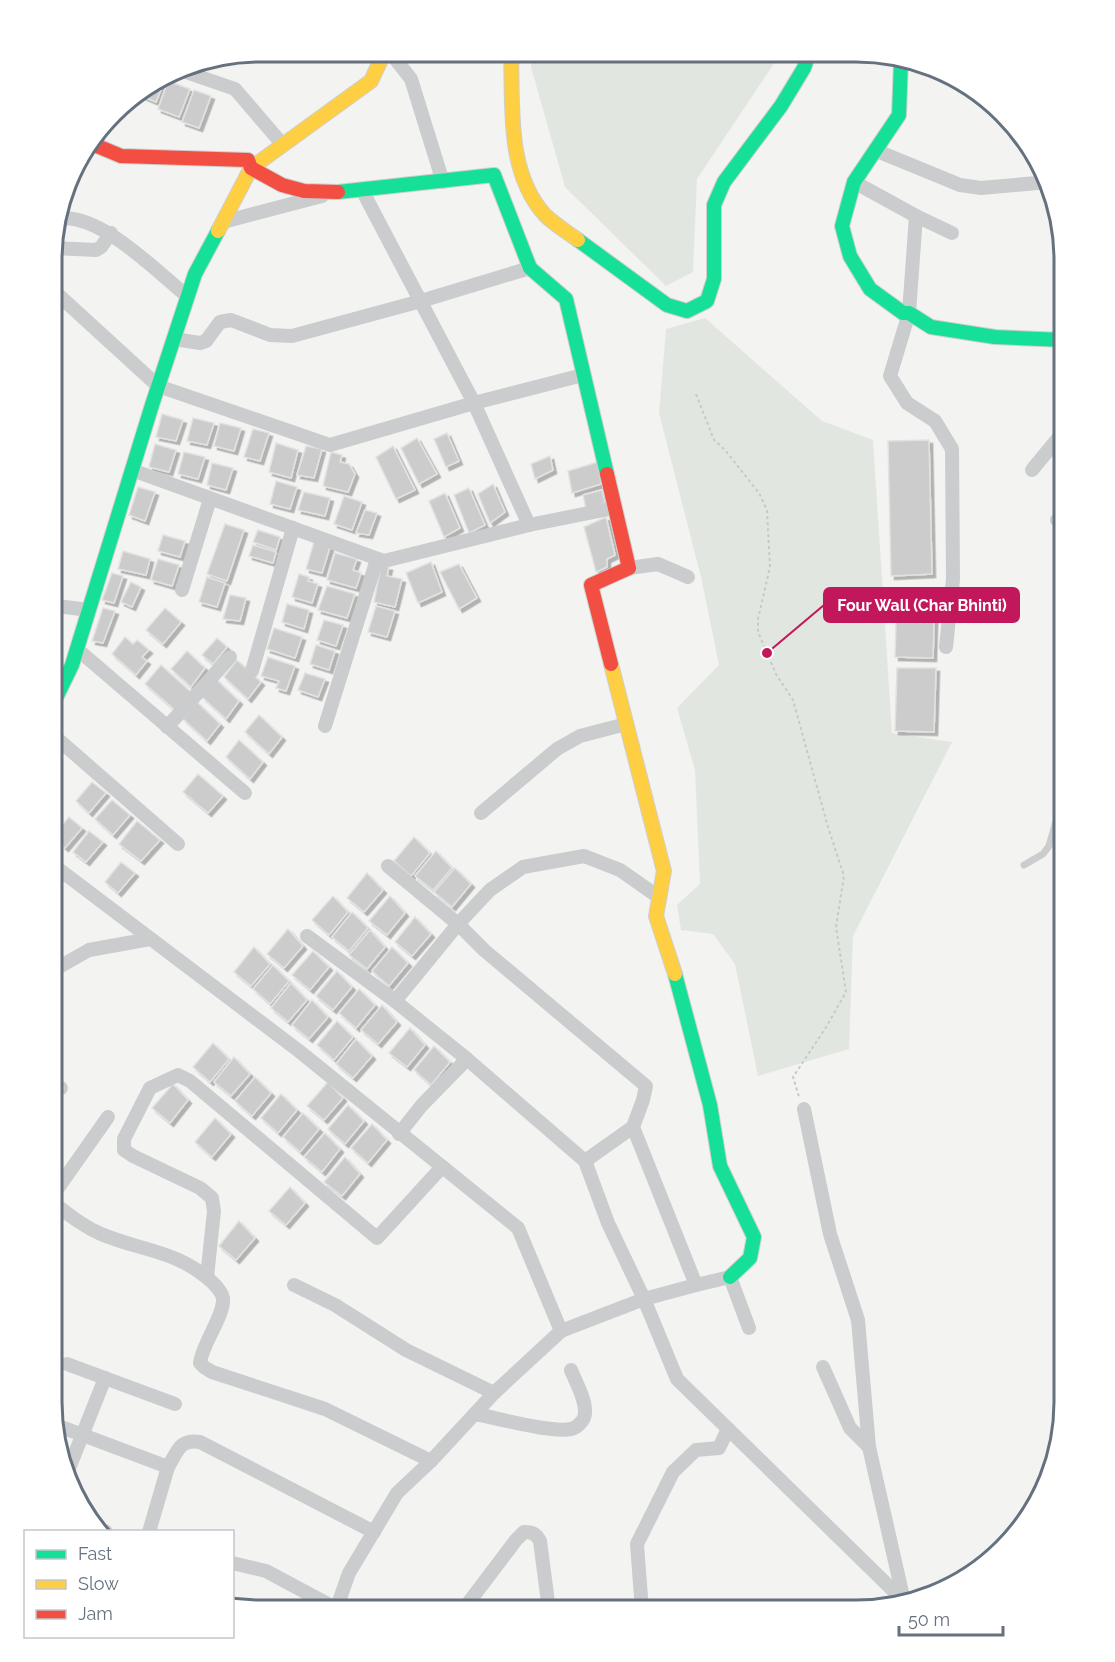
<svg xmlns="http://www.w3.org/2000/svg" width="1115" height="1662" font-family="Raleway,sans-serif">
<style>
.green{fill:#e2e6e0}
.building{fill:#cccccd;stroke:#e2e2e2;stroke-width:1.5;filter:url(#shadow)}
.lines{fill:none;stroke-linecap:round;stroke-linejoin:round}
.fast-casing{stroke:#cfcfd0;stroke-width:16}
.slow-casing{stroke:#cfcfd0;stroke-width:16}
.jam-casing{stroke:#cfcfd0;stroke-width:16}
.path{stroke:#c8c8c9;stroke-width:2;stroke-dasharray:3 3;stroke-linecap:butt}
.lane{stroke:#cbcccd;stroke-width:7}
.street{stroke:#cbcccd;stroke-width:14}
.fast{stroke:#16e098;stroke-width:14}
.slow{stroke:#ffcf43;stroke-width:14}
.jam{stroke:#f24e42;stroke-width:14}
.rim{fill:none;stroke:#66717f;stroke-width:3}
.leader{fill:none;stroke:#c2185b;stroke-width:2}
.callout-dot{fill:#c2185b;stroke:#fff;stroke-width:2}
.callout{fill:#c2185b;stroke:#c2185b;stroke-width:2}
.callout-label{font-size:16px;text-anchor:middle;font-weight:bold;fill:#fff}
</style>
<defs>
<filter id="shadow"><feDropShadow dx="3.5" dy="3.5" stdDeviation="0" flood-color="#0004"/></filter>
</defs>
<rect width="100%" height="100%" fill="#f3f3f2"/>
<g class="green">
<path d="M531 52 781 53 697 179 693 272 666 286 565 187 531 67Z"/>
<path d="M705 318 822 421 873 440 892 733 952 742 853 936 849 1049 758 1076 735 964 713 934 681 930 677 905 700 884 695 770 677 708 719 665 701 577 659 413 666 329Z"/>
</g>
<g class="building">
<path d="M161 80 164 82 156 102 137 94Z"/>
<path d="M168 81 190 89 179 117 158 109Z"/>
<path d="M194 90 211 96 199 128 182 122Z"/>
<path d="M162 414 183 420 176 441 156 437Z"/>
<path d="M193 418 214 423 207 445 187 441Z"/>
<path d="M220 423 241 428 234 451 214 446Z"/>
<path d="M253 429 269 433 260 461 244 457Z"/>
<path d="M447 433 459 461 446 467 434 439Z"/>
<path d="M417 438 437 474 419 484 401 448Z"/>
<path d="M929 440 932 574 891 576 888 441Z"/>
<path d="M276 443 298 450 291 478 269 472Z"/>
<path d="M155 444 176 450 169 472 149 467Z"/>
<path d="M306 446 322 449 314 478 297 475Z"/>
<path d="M393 446 415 490 396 499 376 457Z"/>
<path d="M184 452 205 457 198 479 178 474Z"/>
<path d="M331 452 342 455 340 462 349 464 355 474 348 492 323 486Z"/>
<path d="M550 456 553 470 535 479 531 464Z"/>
<path d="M598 462 601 484 572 493 568 471Z"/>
<path d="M212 463 233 468 226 490 207 485Z"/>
<path d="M276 481 297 487 290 509 270 504Z"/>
<path d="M493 484 505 512 490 523 478 494Z"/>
<path d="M138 487 155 492 145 521 129 515Z"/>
<path d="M469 488 485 525 469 533 454 495Z"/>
<path d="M602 490 605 503 586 509 583 495Z"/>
<path d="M304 492 330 498 325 516 298 510Z"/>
<path d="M445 493 460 528 444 537 429 501Z"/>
<path d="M344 496 362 502 352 530 334 524Z"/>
<path d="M365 510 377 513 369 535 356 533Z"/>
<path d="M606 517 615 555 607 559V567L596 572 584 527Z"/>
<path d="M225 524 244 530 227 581 207 574Z"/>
<path d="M258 530 280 537 276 550 253 542Z"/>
<path d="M163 535 185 541 180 557 158 551Z"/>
<path d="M314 542 330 547 322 573 306 569Z"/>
<path d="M253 545 276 552 273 563 249 556Z"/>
<path d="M123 551 150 559 146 575 118 569Z"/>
<path d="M335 553 357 559 353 570 361 573 356 588 327 580Z"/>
<path d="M158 559 179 565 172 586 151 580Z"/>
<path d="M431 562 442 592 418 603 406 573Z"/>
<path d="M459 564 477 598 459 609 440 572Z"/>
<path d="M381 566 389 567 387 576 402 579 395 607 374 602Z"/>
<path d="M112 573 123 576 114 603 102 600Z"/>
<path d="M299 574 309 577 308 581 318 584 312 603 292 597Z"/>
<path d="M207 577 225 583 217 607 199 602Z"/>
<path d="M131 582 141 587 132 607 121 602Z"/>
<path d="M327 586 355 594 347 618 318 610Z"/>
<path d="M897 589 935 590 933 658 895 657Z"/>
<path d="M230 595 246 598 240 621 223 619Z"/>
<path d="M287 604 309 610 304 629 282 622Z"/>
<path d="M376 606 395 611 387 637 368 632Z"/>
<path d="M103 608 115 611 103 643 92 641Z"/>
<path d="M165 608 181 622 163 644 146 630Z"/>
<path d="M324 620 343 625 336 646 317 640Z"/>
<path d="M274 628 302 637 295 658 267 649Z"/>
<path d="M125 637 133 644 137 640 149 650 142 657 147 661 136 675 112 654Z"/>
<path d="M217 638 227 647 213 664 202 655Z"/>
<path d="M316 645 335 651 329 670 310 664Z"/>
<path d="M187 651 205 668 191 687 171 669Z"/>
<path d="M268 657 295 666 286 691 276 688 279 681 261 676Z"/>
<path d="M237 660 261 682 248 699 224 677Z"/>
<path d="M161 665 191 692 176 711 145 684Z"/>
<path d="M897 668H936L934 732 895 731Z"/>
<path d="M305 673 325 679 318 697 298 690Z"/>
<path d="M216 679 239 701 226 719 202 697Z"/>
<path d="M197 702 220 724 207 741 183 719Z"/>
<path d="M259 715 282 737 269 754 245 732Z"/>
<path d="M239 740 263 762 250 779 226 757Z"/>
<path d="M198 774 223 796 208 813 183 792Z"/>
<path d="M92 782 106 793 89 813 76 801Z"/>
<path d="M112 800 130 815 113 835 95 819Z"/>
<path d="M69 817 82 828 65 848 52 837Z"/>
<path d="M137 821 160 840 141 861 119 844Z"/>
<path d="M89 831 103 842 86 862 73 852Z"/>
<path d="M414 837 430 853 411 876 394 861Z"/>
<path d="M436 851 452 868 433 890 415 876Z"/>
<path d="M121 862 135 873 118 893 105 882Z"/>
<path d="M455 868 471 884 452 907 434 892Z"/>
<path d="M367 873 383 890 364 912 347 898Z"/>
<path d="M333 896 348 912 329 935 312 920Z"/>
<path d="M390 896 405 913 387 935 369 921Z"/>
<path d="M352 912 368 928 349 951 332 937Z"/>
<path d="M415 917 431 934 412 956 395 942Z"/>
<path d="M288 929 303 946 284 968 267 954Z"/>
<path d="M370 930 385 947 367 969 349 955Z"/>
<path d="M254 947 270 964 251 986 234 972Z"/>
<path d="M392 947 408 963 389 986 372 971Z"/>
<path d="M313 951 329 967 310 990 292 975Z"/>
<path d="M273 965 289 981 270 1004 253 989Z"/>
<path d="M337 971 352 987 333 1010 316 996Z"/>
<path d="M291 983 307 1000 288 1022 271 1008Z"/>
<path d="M359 989 375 1005 356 1028 339 1013Z"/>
<path d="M312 1000 328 1017 309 1039 292 1025Z"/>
<path d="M382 1005 397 1022 378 1044 361 1030Z"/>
<path d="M337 1021 353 1037 334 1060 317 1045Z"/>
<path d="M410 1028 425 1045 407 1067 389 1053Z"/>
<path d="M356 1039 372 1056 353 1078 336 1064Z"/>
<path d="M213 1043 229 1059 210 1082 193 1067Z"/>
<path d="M434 1046 450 1062 431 1085 414 1070Z"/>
<path d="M234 1057 250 1074 231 1096 214 1082Z"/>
<path d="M255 1077 271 1093 252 1116 235 1101Z"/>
<path d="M328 1082 343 1098 324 1120 307 1106Z"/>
<path d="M173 1084 188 1100 170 1123 152 1108Z"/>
<path d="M281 1094 297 1110 278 1133 261 1118Z"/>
<path d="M348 1105 364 1121 345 1144 328 1129Z"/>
<path d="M303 1113 319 1129 300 1152 283 1137Z"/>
<path d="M215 1118 231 1134 212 1157 195 1142Z"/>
<path d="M372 1124 387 1140 368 1163 351 1148Z"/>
<path d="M325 1133 340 1149 322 1172 304 1157Z"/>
<path d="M345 1157 360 1174 342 1196 324 1182Z"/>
<path d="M290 1187 305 1203 286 1225 269 1211Z"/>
<path d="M239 1221 255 1238 236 1260 219 1246Z"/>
</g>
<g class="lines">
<g class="fast-casing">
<g id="fast">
<path d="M901 60 899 115 854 182 842 226 850 256 870 289 903 313H909L931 327 995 337 1064 340"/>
<path d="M338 192 494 175 530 268 566 299 607 474"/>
<path d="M578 240 667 305 687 311 707 301 714 279V205L724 182 781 106 804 68 809 53"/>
<path d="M52 706 72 665 152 405 195 274 218 231"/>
<path d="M675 974 710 1105 720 1166 754 1237 750 1258 730 1277"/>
</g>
</g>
<g class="slow-casing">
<g id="slow">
<path d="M511 52C513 106 506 172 545 215 554 224 567 232 578 240"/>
<path d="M218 231 251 168 371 81 385 51"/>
<path d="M611 664 664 871 656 916 675 974"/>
</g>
</g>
<g class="jam-casing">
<g id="jam">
<path d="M90 143 121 156 248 160 251 168 282 185 304 191 338 192"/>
<path d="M607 474 629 568 591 585 611 664"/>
</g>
</g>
<path class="path" d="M696 394 714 440 725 450 759 493 767 510 770 567 758 619V632L776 674 793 700 828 827 844 876 836 927 846 992 825 1029 793 1077 799 1097"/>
<path class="lane" d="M1024 865 1043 854 1049 846 1064 793"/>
<g class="street">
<path d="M389 51 411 79 443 182"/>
<path d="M180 70 235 89 283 145"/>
<path d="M877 151 960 185 981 188 1048 182"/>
<path d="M854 182 916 216 952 233"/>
<path d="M362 190 474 403 529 525"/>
<path d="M916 216 909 313 890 376 907 403 935 421 952 449 953 579 946 647"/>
<path d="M57 219C99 211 157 272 188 297"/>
<path d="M223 222 322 196"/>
<path d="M53 248 96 250 101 247 111 233"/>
<path d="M53 290 158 386 330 445 474 403 583 375"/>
<path d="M174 339 200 343 206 341 220 322 231 320 270 335 292 336 421 301 530 268"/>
<path d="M132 470 384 561 529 525 614 508"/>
<path d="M1032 470 1064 431"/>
<path d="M1057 520 1064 521"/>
<path d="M629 568 658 564 688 577"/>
<path d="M182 590 210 499"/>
<path d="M52 603 57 606 89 610"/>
<path d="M77 649 245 793"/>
<path d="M252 671 293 528"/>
<path d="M325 726 377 559"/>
<path d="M167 727 230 657"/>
<path d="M52 734 178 844"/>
<path d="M481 813 557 749 580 736 626 724"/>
<path d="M52 864 299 1051 518 1228 561 1331"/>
<path d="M388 866 458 924 484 950 646 1086 643 1100 633 1127 696 1285 730 1277 749 1328"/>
<path d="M307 936 395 1001 467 1059 585 1161 608 1223 644 1299 561 1331 494 1393 431 1461 397 1493 349 1573 336 1610"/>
<path d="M52 971 89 950 150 939"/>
<path d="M395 1001 458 924 490 890 523 867 584 856 620 870 660 898"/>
<path d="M52 1082 61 1088"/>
<path d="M804 1109 830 1234 858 1320 869 1447 904 1601"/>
<path d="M399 1134 422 1105 467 1059"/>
<path d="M585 1161 633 1127"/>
<path d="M51 1198 108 1117"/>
<path d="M51 1201C67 1213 82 1226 101 1234 141 1251 178 1250 213 1283 216 1286 222 1293 223 1298 225 1315 202 1344 200 1363L204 1367 212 1372 325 1409 431 1461"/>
<path d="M207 1277 214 1211 212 1198 200 1188 133 1156 124 1150V1139L150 1088 178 1075 190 1081 377 1238 442 1167"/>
<path d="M294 1285 335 1305 406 1350 494 1393"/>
<path d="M696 1285 644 1299 677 1379 904 1601"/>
<path d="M67 1364 175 1404"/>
<path d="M823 1367 850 1428 869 1447"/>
<path d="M475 1414C498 1418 550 1433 571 1429 577 1428 585 1420 585 1413 586 1399 576 1383 571 1370"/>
<path d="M56 1425 168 1467 149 1532"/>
<path d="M168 1467C178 1451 179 1439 200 1442L374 1532"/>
<path d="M66 1476 105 1378"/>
<path d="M105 1531 106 1532"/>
<path d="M232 1563 266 1571 337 1609"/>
<path d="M463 1610 516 1540 524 1532C533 1532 536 1534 540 1541L549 1610"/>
<path d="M642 1610 637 1544 673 1472 696 1450 719 1448 728 1429"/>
</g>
<use href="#fast" class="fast"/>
<use href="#slow" class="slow"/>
<use href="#jam" class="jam"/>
</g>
<path d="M0 0H1115V1662H0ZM260 62H856A198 198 0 0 1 1054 260V1402A198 198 0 0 1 856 1600H260A198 198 0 0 1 62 1402V260A198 198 0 0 1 260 62Z" fill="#fff" fill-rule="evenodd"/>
<path class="rim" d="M260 62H856A198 198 0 0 1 1054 260V1402A198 198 0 0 1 856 1600H260A198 198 0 0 1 62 1402V260A198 198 0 0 1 260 62Z"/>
<path class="leader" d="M767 653L824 605"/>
<circle class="callout-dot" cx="767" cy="653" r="6"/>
<rect class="callout" x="824" y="588" width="195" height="34" rx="6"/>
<g class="callout-label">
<text x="922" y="611">Four Wall (Char Bhinti)</text>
</g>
<rect x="24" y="1530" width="210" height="108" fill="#ffffff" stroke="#c2c6cc" stroke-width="1.5"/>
<rect x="36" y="1550" width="30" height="9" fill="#16e098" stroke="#c2c6cc" stroke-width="1.5"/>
<text x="78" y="1560" font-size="18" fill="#66717f">Fast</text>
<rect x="36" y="1580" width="30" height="9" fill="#ffcf43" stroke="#c2c6cc" stroke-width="1.5"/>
<text x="78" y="1590" font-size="18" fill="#66717f">Slow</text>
<rect x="36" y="1610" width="30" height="9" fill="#f24e42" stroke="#c2c6cc" stroke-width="1.5"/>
<text x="78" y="1620" font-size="18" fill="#66717f">Jam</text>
<path d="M899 1626v9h104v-9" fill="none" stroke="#66717f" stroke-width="3"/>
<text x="908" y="1626" font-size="18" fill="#66717f" stroke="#ffffff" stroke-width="4.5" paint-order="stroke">50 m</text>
</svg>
